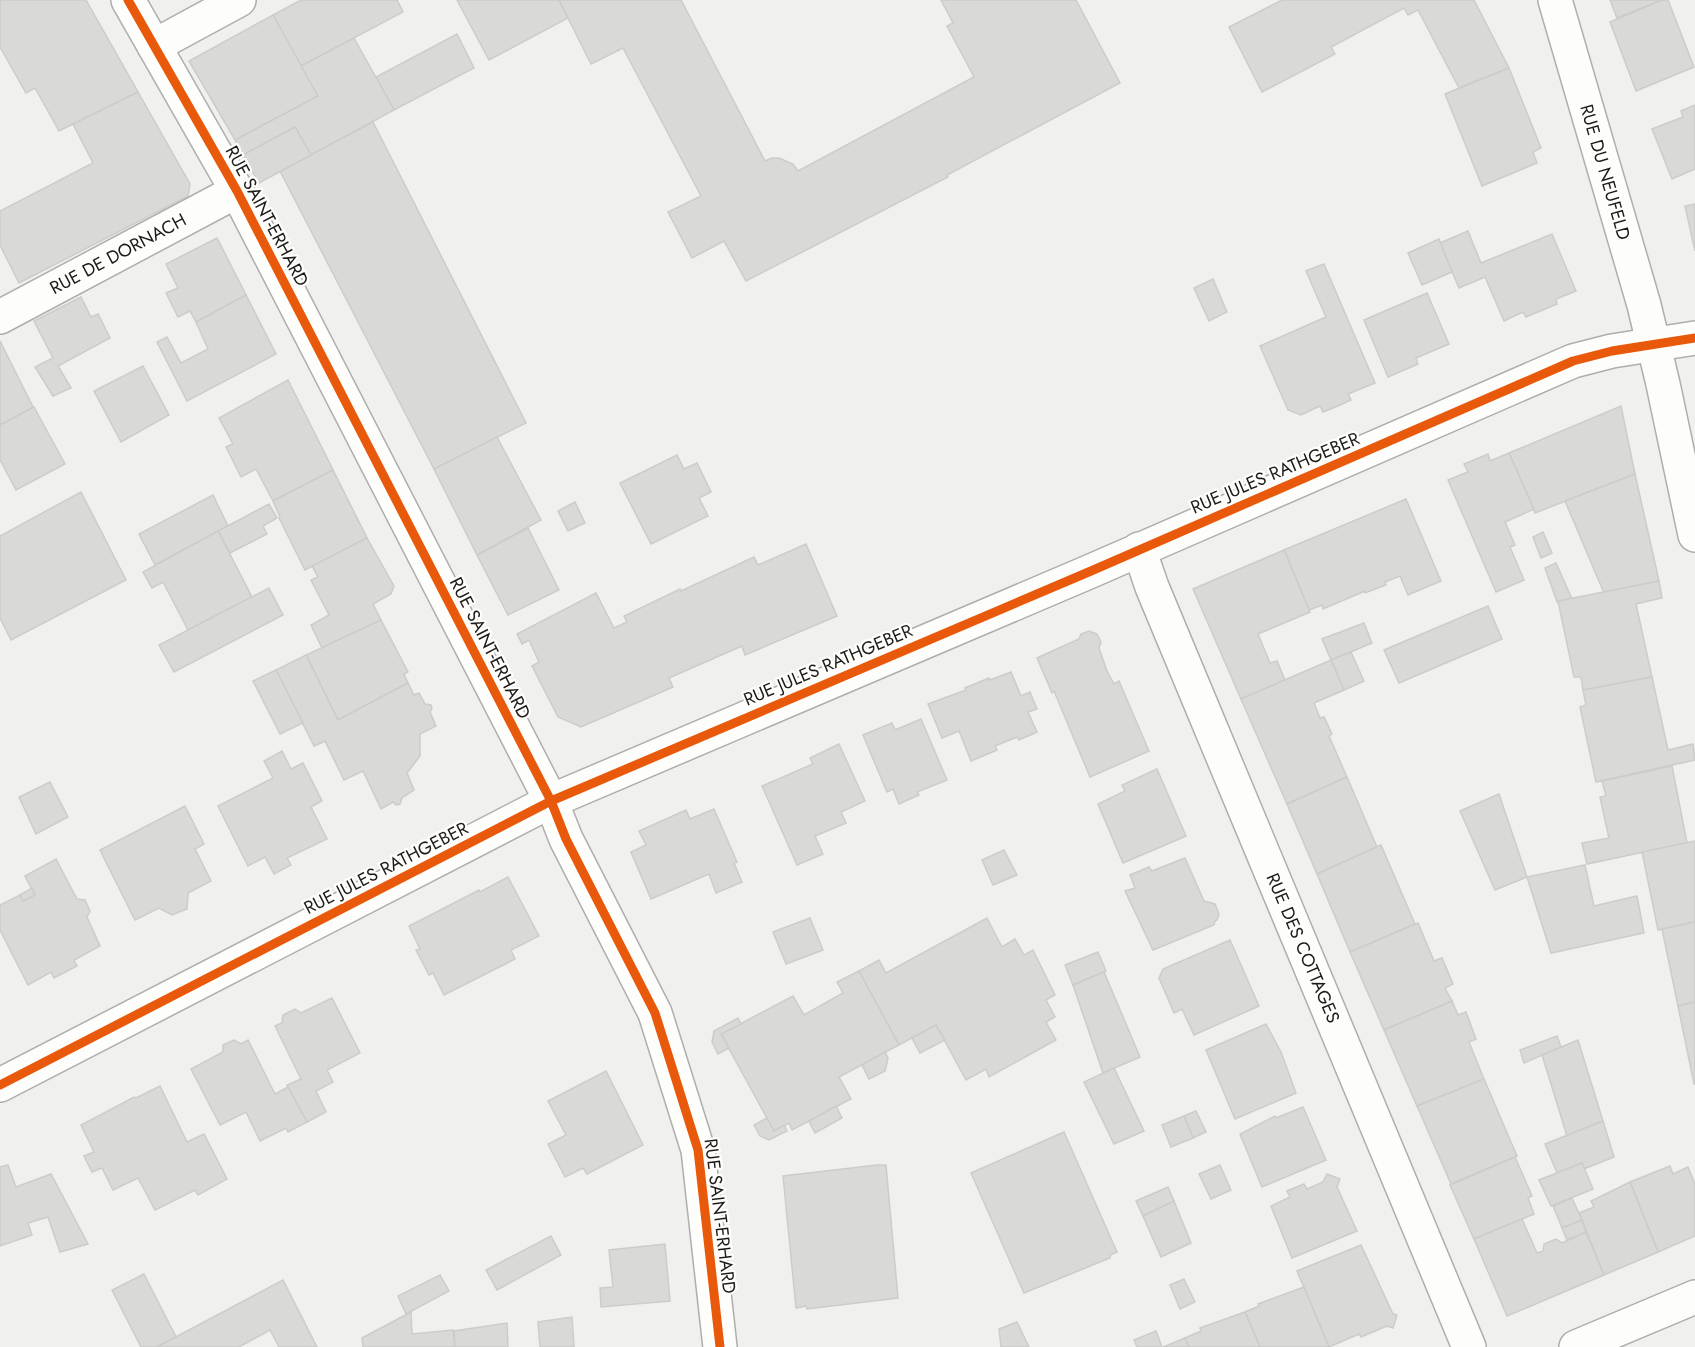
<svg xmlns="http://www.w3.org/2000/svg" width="1695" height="1347" font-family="Jost,sans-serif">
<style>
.building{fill:#d9d9d7;stroke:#ccccca;stroke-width:1.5}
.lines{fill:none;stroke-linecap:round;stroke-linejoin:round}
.minor-casing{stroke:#afaead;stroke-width:36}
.minor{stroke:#fdfdfc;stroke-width:33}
.cycleway-casing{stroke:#fffefb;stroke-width:13}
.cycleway{stroke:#e8590c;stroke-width:9}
.labels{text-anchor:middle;stroke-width:4.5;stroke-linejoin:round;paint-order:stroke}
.street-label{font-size:18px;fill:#1b1b19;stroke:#fffefb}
</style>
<rect width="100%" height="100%" fill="#f0f0ee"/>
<g class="building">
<path d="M0 0H86L138 92 59 131 35 88 26 93 0 47Z"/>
<path d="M301 0H397L403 12 301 66 273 15Z"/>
<path d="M457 0H559L568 18 489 60Z"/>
<path d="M559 0H681L765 161 772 158H779L793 164 798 171 974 77 947 26 953 23 941 0H1076L1120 83 947 175 948 177 746 281 724 241 692 258 668 212 701 196 623 48 591 64Z"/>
<path d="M1282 0H1474L1509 68 1459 88 1418 10 1408 15 1404 8 1331 47 1335 54 1262 92 1229 27Z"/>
<path d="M1610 0H1662L1617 18Z"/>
<path d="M1662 0H1668L1694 67 1636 91 1610 22Z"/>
<path d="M273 15 318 96 235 140 189 61Z"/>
<path d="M457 34 474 68 394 110 376 77Z"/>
<path d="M354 38 394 110 311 155 295 127 243 155 235 140 318 96 301 66Z"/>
<path d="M1509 68 1541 148 1533 152 1537 163 1482 186 1445 94Z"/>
<path d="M138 92 190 184 188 196 19 283 0 245V211L93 163 73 124Z"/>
<path d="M1695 105V169L1672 179 1652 129 1683 117 1681 111Z"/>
<path d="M373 122 526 423 434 469 280 171Z"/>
<path d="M295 127 311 155 259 183 243 155Z"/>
<path d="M1695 204V251L1685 206Z"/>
<path d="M1468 231 1481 263 1552 234 1576 291 1556 299 1557 304 1526 317 1523 312 1504 321 1485 277 1459 288 1440 243Z"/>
<path d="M217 238 246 295 196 322 190 311 178 317 166 293 178 288 166 264Z"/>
<path d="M1439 239 1452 272 1422 285 1408 253Z"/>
<path d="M1324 264 1375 383 1348 394 1351 400 1338 406 1323 412 1320 406 1301 415 1288 410 1260 346 1326 317 1306 271Z"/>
<path d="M1213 279 1227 312 1209 321 1194 288Z"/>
<path d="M1427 293 1449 344 1416 358 1418 364 1388 377 1364 320Z"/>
<path d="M246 295 276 354 187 401 157 342 167 337 181 363 208 349 196 322Z"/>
<path d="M81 297 91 317 98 314 110 338 58 366 71 388 53 396 35 367 53 358 34 321Z"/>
<path d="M0 341 33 407 0 425Z"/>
<path d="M143 366 169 415 121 442 94 391Z"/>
<path d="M288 380 333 470 273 501 256 469 241 477 226 447 233 444 219 418Z"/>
<path d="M1621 406 1635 474 1535 513 1509 453Z"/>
<path d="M34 407 65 464 16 490 0 460V425Z"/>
<path d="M497 437 541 520 477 555 434 469Z"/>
<path d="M1509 453 1534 509 1505 522 1515 545 1510 547 1524 580 1496 592 1448 480 1468 472 1464 464 1474 460 1488 454 1490 461Z"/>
<path d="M677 455 684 469 697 463 711 492 699 498 708 516 651 544 620 483Z"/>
<path d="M333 470 367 538 305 570 279 518 280 517 273 501Z"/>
<path d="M1635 474 1659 581 1604 593 1565 501Z"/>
<path d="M81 492 126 580 11 640 0 618V536Z"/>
<path d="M213 495 228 526 155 565 139 534Z"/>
<path d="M1406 499 1441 581 1408 595 1400 576 1385 582 1386 585 1365 593V591L1323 609 1322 605 1309 610 1284 550Z"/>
<path d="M575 502 585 523 568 531 558 511Z"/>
<path d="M269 504 277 518 263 526 267 534 230 553 218 531Z"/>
<path d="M528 528 559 590 508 615 477 555Z"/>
<path d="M218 531 252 597 188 630 163 582 152 588 143 572Z"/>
<path d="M1543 532 1552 553 1541 558 1533 537Z"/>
<path d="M367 538 394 586 391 594 373 604 381 620 322 648 311 625 329 615 311 580 318 577 312 566Z"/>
<path d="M806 544 837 616 745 655 742 646 669 678 673 687 581 727 558 717 532 666 539 662 529 640 522 644 517 634 596 593 614 628 627 622 624 616 680 589 681 591 754 557 758 565Z"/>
<path d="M1284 550 1310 612 1258 634 1270 663 1277 661 1285 680 1241 699 1193 589Z"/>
<path d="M1556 563 1572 599 1557 602 1545 568Z"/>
<path d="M1659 581 1662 598 1636 604 1652 677 1583 690 1581 677H1574L1558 601Z"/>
<path d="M269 588 283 615 174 672 159 645Z"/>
<path d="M1488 606 1502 639 1399 683 1384 650Z"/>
<path d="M381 620 408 672 404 674 408 683 338 720 306 655Z"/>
<path d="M1364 623 1372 643 1331 660 1322 639Z"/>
<path d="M1089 631 1097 634 1101 642 1099 648 1107 671 1114 684 1119 681 1149 751 1090 777 1054 691 1052 693 1037 658 1079 639 1081 634Z"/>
<path d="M1351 652 1364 681 1344 690 1331 660Z"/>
<path d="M306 655 338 720 408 683 414 695 419 693 425 704 431 705 432 708 430 712 436 726 420 734V756L407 773 414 790 402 798 400 804 396 805 393 802 381 809 363 771 344 780 325 741 314 746 276 670Z"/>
<path d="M1331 660 1344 690 1314 703 1320 718 1324 717 1332 734 1329 736 1347 777 1287 804 1241 699Z"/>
<path d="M276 670 303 723 280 734 253 681Z"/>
<path d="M1011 672 1021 696 1030 692 1037 709 1028 712 1037 732 1019 740 1017 737 995 746 997 750 971 761 959 731 942 738 928 704 966 690 965 688 989 678 990 680Z"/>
<path d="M1652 677 1668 750 1693 744 1695 760 1596 782 1580 707 1586 705 1583 690Z"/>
<path d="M921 719 947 780 917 792 919 795 899 804 893 789 887 792 863 735 892 723 895 730Z"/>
<path d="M839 744 865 801 841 812 846 823 815 836 823 854 797 865 762 786 813 764 810 758Z"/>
<path d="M282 751 291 769 303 763 322 801 311 807 327 839 287 858 291 865 274 874 265 857 248 866 218 806 273 778 264 761Z"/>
<path d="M1672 766 1687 843 1587 864 1582 843 1609 838 1600 797 1606 796 1602 781Z"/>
<path d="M1157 769 1186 836 1123 863 1098 804 1125 791 1122 785Z"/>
<path d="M1347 777 1377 847 1317 874 1287 804Z"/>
<path d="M50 782 68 817 36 834 19 797Z"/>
<path d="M1499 794 1527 877 1495 890 1460 811Z"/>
<path d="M185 806 204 844 195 849 211 881 188 893 187 909 172 915 159 908 135 920 100 850Z"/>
<path d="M714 809 737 862 734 863 742 882 716 893 709 874 651 899 631 852 646 845 639 831 686 810 690 819Z"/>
<path d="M1695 841V922L1658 930 1642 852Z"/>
<path d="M1381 845 1415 924 1350 952 1317 874Z"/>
<path d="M1004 850 1017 875 993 885 982 860Z"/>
<path d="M1185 858 1204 901 1215 904 1219 914 1217 920 1215 921 1214 925 1153 950 1125 891 1135 888 1130 875 1149 867 1152 871Z"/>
<path d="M56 859 77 899 85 900 90 911 87 917 100 946 74 960 77 966 54 978 51 972 28 985 0 930V905L20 895 23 901 35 895 25 876Z"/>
<path d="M1585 865 1594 906 1637 896 1644 933 1551 953 1527 877Z"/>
<path d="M508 877 539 936 511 950 515 959 444 995 433 973 429 975 416 950 420 949 409 926 479 890 480 892Z"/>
<path d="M32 888 35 895 23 901 20 895Z"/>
<path d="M810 918 823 950 786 964 773 932Z"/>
<path d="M987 918 1002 947 1015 939 1024 955 1033 950 1055 995 1046 1000 1055 1017 1046 1022 1056 1040 989 1077 986 1069 966 1080 936 1025 899 1045 859 971 879 960 886 973Z"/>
<path d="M1695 922V1002L1678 1006 1662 929Z"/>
<path d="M1418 923 1434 961 1442 958 1453 984 1445 988 1452 1001 1384 1030 1350 952Z"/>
<path d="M1230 940 1259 1006 1194 1035 1182 1009 1174 1013 1159 978 1163 969Z"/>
<path d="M1098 952 1106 971 1073 985 1065 965Z"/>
<path d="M859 971 899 1045 839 1077 851 1099 792 1130 789 1123 774 1131 721 1034 793 996 804 1015 843 993 837 982Z"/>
<path d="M1104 972 1140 1057 1103 1073 1073 985Z"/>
<path d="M332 998 360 1053 327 1070 333 1082 316 1091 326 1112 307 1122 287 1085 301 1079 275 1026 282 1023 283 1015 295 1009 301 1013Z"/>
<path d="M1452 1001 1458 1015 1466 1012 1476 1039 1469 1042 1484 1079 1417 1106 1384 1030Z"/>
<path d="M1695 1002V1084H1694L1678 1006Z"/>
<path d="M738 1018 741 1024 721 1034 729 1048 718 1054 712 1042 714 1031Z"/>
<path d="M1266 1024 1281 1052 1296 1093 1235 1119 1206 1050Z"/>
<path d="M936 1025 945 1040 920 1053 912 1038Z"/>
<path d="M1557 1036 1561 1047 1524 1063 1520 1050Z"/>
<path d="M234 1040 241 1044 248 1040 275 1094 288 1087 307 1122 288 1132 286 1128 260 1141 246 1112 220 1125 191 1069 223 1052V1045Z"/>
<path d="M1578 1040 1603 1121 1567 1136 1542 1055Z"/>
<path d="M885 1052 888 1058 885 1071 869 1079 862 1065Z"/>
<path d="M1114 1068 1144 1131 1114 1144 1084 1082Z"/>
<path d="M606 1071 643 1145 587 1174 583 1168 565 1177 548 1144 566 1135 548 1101Z"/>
<path d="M1484 1079 1517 1156 1451 1184 1417 1106Z"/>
<path d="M160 1086 187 1142 204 1134 227 1179 198 1195 195 1190 155 1210 138 1178 113 1190 102 1168 92 1172 84 1156 94 1152 81 1125 134 1097 136 1098Z"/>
<path d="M836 1106 842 1118 815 1133 809 1121Z"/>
<path d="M1303 1107 1326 1160 1262 1187 1240 1134 1275 1116 1276 1118Z"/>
<path d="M1196 1111 1206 1132 1193 1138 1184 1116Z"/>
<path d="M1184 1116 1193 1138 1171 1147 1162 1125Z"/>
<path d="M767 1118 774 1131 784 1125 787 1131 769 1140 760 1136 754 1125Z"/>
<path d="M1603 1121 1614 1157 1584 1169 1582 1163 1557 1173 1545 1144Z"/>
<path d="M1064 1132 1117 1252 1110 1255V1258L1024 1293 971 1173Z"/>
<path d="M1515 1157 1532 1196 1528 1198 1534 1214 1474 1239 1450 1185Z"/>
<path d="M1582 1163 1593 1189 1551 1206 1539 1180Z"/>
<path d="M8 1165 16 1187 51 1174 88 1244 60 1252 48 1217 28 1223 32 1235 0 1246V1167Z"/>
<path d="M877 1165H886L898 1298 807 1309 806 1306 796 1308 783 1176Z"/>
<path d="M1220 1165 1231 1190 1211 1199 1199 1174Z"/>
<path d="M1670 1166 1673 1174 1688 1167 1695 1184V1236L1658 1252 1630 1182Z"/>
<path d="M1327 1174 1340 1179 1337 1187 1357 1231 1292 1258 1271 1206 1290 1197 1287 1191 1304 1184 1307 1189 1323 1182Z"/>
<path d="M1630 1182 1658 1252 1604 1275 1579 1213 1594 1207 1591 1201Z"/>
<path d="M1168 1187 1174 1201 1143 1216 1136 1201Z"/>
<path d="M1572 1198 1582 1220 1562 1228 1553 1206Z"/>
<path d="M1174 1201 1191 1243 1161 1257 1143 1216Z"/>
<path d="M1522 1219 1537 1253 1543 1251 1544 1244 1556 1239 1562 1243 1586 1232 1604 1275 1507 1316 1474 1239Z"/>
<path d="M1582 1220 1586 1232 1567 1240 1562 1228Z"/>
<path d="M551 1236 561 1255 497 1290 486 1270Z"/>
<path d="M665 1244 670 1301 601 1307 600 1288 613 1287 609 1250Z"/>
<path d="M1361 1245 1393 1314 1397 1315 1393 1328 1387 1326 1361 1337 1359 1334 1329 1347 1297 1271Z"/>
<path d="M144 1274 176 1337 157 1347H141L112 1290Z"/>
<path d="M440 1275 449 1291 406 1314 398 1296Z"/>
<path d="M1184 1279 1195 1302 1180 1309 1170 1285Z"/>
<path d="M283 1280 317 1347H279L270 1330 239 1347H157Z"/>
<path d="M1304 1287 1329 1347H1260L1245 1312 1259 1306 1258 1304Z"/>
<path d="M411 1312 412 1334 453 1330 455 1347H363L362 1338Z"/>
<path d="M1245 1312 1260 1347H1189L1185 1338 1201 1331 1200 1328Z"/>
<path d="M572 1317 574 1347H540L538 1322Z"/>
<path d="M1017 1322 1029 1347H1001L999 1329Z"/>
<path d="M507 1323 508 1347H455L454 1331Z"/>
<path d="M1156 1331 1162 1347H1137L1134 1340Z"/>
<path d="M1185 1338 1189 1347H1163Z"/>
</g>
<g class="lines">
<g class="minor-casing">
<g id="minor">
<path d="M128 0 237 191 551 801 566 839 655 1013 698 1150 720 1347"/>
<path d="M1555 0 1644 305 1663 384 1695 535"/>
<path d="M154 46 239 0"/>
<path d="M0 317 237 191"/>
<path d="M1139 549 1152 587 1469 1347"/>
<path d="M0 1085 551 801 1091 571 1573 361 1612 351 1695 338"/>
<path d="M1576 1347 1695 1297"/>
</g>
</g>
<use href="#minor" class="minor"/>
<g class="cycleway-casing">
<g id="cycleway">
<path d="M128 0 237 191 551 801 566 839 655 1013 698 1150 720 1347"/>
<path d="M0 1085 551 801 1091 571 1573 361 1612 351 1695 338"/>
</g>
</g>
<use href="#cycleway" class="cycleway"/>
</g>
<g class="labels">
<g class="street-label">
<text transform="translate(1605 172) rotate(74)" y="6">RUE DU NEUFELD</text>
<text transform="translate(267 216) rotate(62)" y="6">RUE SAINT-ERHARD</text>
<text transform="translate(118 254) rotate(-28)" y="6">RUE DE DORNACH</text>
<text transform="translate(1275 473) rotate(-23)" y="6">RUE JULES RATHGEBER</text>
<text transform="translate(490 648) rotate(63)" y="6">RUE SAINT-ERHARD</text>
<text transform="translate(828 665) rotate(-23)" y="6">RUE JULES RATHGEBER</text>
<text transform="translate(386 868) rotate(-27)" y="6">RUE JULES RATHGEBER</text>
<text transform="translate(1303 948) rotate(67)" y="6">RUE DES COTTAGES</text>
<text transform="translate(720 1216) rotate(83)" y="6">RUE SAINT-ERHARD</text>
</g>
</g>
</svg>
